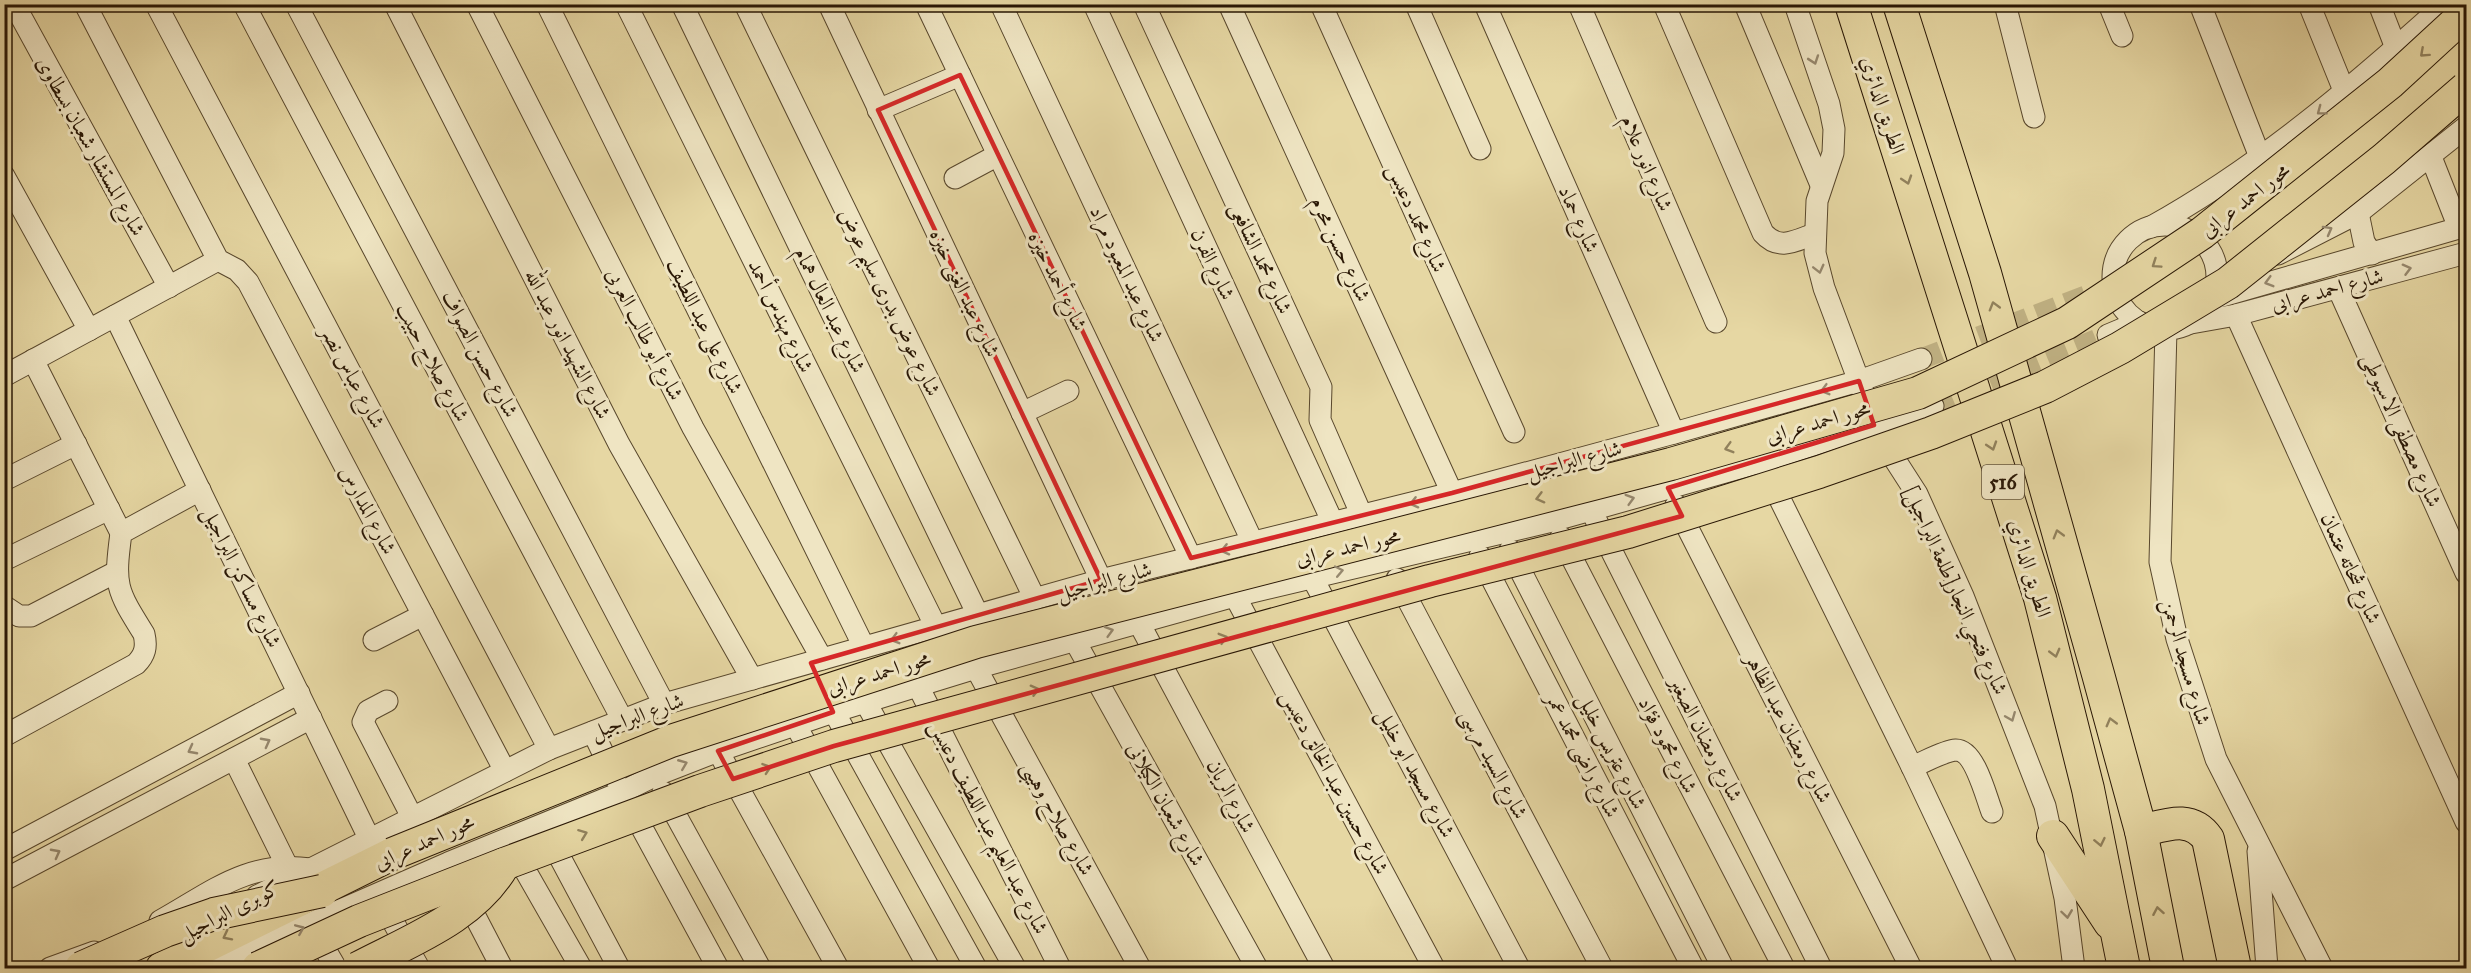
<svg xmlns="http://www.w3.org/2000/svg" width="2471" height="973" font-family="'IM FELL Great Primer',Amiri,serif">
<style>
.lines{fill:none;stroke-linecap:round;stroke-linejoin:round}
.minor-tunnel{stroke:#c0b183;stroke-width:21;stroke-dasharray:21 10;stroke-linecap:butt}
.minor-casing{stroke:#58472c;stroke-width:23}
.highway-casing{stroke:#291705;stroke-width:34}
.minor{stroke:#efe5c3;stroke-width:21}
.highway{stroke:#e6d7a3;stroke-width:32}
.highway-bridge-casing{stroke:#291705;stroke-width:34;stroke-linecap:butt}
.highway-bridge{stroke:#e6d7a3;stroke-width:32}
.oneway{stroke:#91815c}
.oneway2{stroke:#96886e}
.marked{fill:none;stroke:#d62828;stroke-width:4.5;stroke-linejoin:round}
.labels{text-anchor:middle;stroke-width:6;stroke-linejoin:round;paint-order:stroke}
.shield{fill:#efe5c3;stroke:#64553e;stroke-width:1.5}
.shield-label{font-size:20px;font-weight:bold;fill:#291705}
.street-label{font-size:21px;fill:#291705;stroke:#efe5c3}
</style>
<rect width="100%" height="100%" fill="#e6d7a3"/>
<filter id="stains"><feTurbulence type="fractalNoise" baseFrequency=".00333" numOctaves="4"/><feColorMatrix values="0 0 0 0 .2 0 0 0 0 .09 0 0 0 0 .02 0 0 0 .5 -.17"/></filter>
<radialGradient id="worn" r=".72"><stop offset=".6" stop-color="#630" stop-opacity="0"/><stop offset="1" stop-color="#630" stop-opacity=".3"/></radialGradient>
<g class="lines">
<g class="minor-tunnel">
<path d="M1921 359 2091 294"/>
<path d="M1933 406 2108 335"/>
</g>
<g class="minor-casing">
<g id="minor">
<path d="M14 4 169 287"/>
<path d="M85 4 218 260 237 270 248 282 505 771"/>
<path d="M156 4 549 749"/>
<path d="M244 4 622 719"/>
<path d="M296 4 664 704"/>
<path d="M395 4 619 444 752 679"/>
<path d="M477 4 693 428 822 659"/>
<path d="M547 4 864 647"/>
<path d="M626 4 936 627"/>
<path d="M682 4 978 615"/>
<path d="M745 4 1035 599"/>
<path d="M829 4 1101 580"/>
<path d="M926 4 1191 558"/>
<path d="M1001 4 1253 543"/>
<path d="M1094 4 1333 523"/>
<path d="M1144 4 1321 387 1320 420 1362 516"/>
<path d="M1229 4 1452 493"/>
<path d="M1321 4 1514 432"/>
<path d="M1416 4 1480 149"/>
<path d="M1485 4 1674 433"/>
<path d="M1579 4 1716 322"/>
<path d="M1664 4 1763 233C1779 251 1795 241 1814 234"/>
<path d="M1745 4 1821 185"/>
<path d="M1795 4 1829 104 1834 129 1833 153 1817 201 1815 253 1824 288 1863 392"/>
<path d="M2005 4 2034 117"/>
<path d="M2109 4 2122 36"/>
<path d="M2200 4 2260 157"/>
<path d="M2309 4 2345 93"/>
<path d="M2379 4 2396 48"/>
<path d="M878 110 960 75"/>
<path d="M2431 157 2459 228"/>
<path d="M4 176 89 330"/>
<path d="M955 178 998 155"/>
<path d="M2358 213 2364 242 2372 254"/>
<circle cx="2165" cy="277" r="52"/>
<path d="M2151 227C2259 167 2353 87 2445 4"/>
<path d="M2278 254 2358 213 2466 127"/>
<path d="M2338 288 2466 573"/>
<path d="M2219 297 2466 226"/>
<path d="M2236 315 2466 822"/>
<path d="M115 316 369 838"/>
<path d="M2191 323 2236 315 2466 253"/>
<path d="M2166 329 2160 562 2177 639 2216 759 2322 968"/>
<path d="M2108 335 2139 322"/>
<path d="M33 360 121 533"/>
<path d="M4 376 218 260"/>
<path d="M1022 413 1068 391"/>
<path d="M1881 438 1917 494 1963 596 2045 806 2065 898 2074 968"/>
<path d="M1768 475 1912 767 2007 968"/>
<path d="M4 480 76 444"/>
<path d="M1676 505 1911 968"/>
<path d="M1591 510 1821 968"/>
<path d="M1561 537 1784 968"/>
<path d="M1510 550 1723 968"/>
<path d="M1480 556 1693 968"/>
<path d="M4 560 109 509"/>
<path d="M1312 577 1519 968"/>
<path d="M1397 579 1602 968"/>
<path d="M1235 596 1434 968"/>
<path d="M4 606 19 616H31L116 572"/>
<path d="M1139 623 1324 968"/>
<path d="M374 640 423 615"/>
<path d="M1075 641 1257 968"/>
<path d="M976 668 1140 968"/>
<path d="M918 686 1060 968"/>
<path d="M387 701 368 711 363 722 412 817"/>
<path d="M828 701 976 968"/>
<path d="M866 703 1015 968"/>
<path d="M795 724 929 968"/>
<path d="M593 732 615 778"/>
<path d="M4 736 136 664C145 655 147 647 144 634 116 589 114 586 121 533L200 490"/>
<path d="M718 751 838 968"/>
<path d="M234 759 287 866"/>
<path d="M1912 767C1925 762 1943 751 1956 750 1975 750 1986 797 1992 812"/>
<path d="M663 792 760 968"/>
<path d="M630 806 718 968"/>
<path d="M548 835 619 968"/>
<path d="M513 849 581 968"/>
<path d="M4 850 299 693"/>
<path d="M2258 851 2267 968"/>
<path d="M4 880 311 718"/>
<path d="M463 893 502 968"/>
<path d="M257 896 549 749 664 704 1101 580 1452 493 1674 433 1859 381 1921 359"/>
<path d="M382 902 419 968"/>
<path d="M160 921C212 892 248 860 310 869"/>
<path d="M319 939 336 968"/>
<path d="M50 968 94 952"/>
<path d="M208 968 448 863 622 792 654 776 718 751 833 712 976 668 1235 596 1552 521 1761 462 1933 406"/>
</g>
</g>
<g class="highway-casing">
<g id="highway">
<path d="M1851 4 2040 598 2088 789 2124 968"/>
<path d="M1899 4 1985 273 2098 674 2141 831 2168 968"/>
<path d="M2141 831C2166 825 2191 814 2208 839L2235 968"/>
<path d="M2053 836 2110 923"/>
<path d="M162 968 392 854"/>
</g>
</g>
<use href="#minor" class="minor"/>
<use href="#highway" class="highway"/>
<g class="highway-bridge-casing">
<g id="highway-bridge">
<path d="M392 854 671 741 976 642 1671 464 1918 393 2067 323 2202 233 2390 83 2466 13"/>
<path d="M81 968 165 931 214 914 322 891"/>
<path d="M258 968 359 921 504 864 700 791 834 746 1430 581 1628 532 1819 472 1931 433 2045 387 2120 348 2228 283 2384 159 2466 88"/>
<path d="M358 968C409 941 475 917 504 864"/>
</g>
</g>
<use href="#highway-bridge" class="highway-bridge"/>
</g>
<defs><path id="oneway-chevron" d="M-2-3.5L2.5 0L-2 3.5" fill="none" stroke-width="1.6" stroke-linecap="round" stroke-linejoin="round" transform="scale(1.5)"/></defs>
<g class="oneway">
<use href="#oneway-chevron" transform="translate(2424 53) rotate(138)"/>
<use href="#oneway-chevron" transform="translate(1907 180) rotate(72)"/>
<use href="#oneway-chevron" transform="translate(2156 264) rotate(146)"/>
<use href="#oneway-chevron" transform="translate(1994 306) rotate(-106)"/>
<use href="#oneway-chevron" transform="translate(1992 446) rotate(72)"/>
<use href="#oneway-chevron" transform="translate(1729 448) rotate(164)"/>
<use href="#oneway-chevron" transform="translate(1540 498) rotate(165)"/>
<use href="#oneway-chevron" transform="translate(2058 534) rotate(-106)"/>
<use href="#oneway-chevron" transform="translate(1223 638) rotate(-16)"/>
<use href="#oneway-chevron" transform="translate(2055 653) rotate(75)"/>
<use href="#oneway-chevron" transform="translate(1035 690) rotate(-15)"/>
<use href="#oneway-chevron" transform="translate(2111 722) rotate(-105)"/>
<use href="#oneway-chevron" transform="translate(767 768) rotate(-19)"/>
<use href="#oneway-chevron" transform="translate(583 834) rotate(-21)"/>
<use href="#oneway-chevron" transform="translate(2100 842) rotate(78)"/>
<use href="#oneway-chevron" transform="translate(2158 911) rotate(-100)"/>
<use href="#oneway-chevron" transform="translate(227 936) rotate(153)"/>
</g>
<g class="oneway2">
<use href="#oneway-chevron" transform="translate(1814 60) rotate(71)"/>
<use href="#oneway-chevron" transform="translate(2321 111) rotate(143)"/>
<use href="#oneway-chevron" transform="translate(2328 230) rotate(-29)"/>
<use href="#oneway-chevron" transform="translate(1819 269) rotate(76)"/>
<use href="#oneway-chevron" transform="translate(2407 269) rotate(-15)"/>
<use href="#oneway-chevron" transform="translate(2269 282) rotate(164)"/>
<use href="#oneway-chevron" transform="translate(1825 390) rotate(164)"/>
<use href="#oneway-chevron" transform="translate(1630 499) rotate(-16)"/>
<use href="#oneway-chevron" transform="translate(1414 503) rotate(166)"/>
<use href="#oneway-chevron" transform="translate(1225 550) rotate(166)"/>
<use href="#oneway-chevron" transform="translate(1339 571) rotate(-12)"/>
<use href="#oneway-chevron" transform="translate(1109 631) rotate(-16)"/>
<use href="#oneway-chevron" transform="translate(895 639) rotate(164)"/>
<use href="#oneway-chevron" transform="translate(2011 717) rotate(68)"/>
<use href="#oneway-chevron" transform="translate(266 742) rotate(-28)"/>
<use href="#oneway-chevron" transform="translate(192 750) rotate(152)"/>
<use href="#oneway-chevron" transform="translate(683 764) rotate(-22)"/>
<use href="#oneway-chevron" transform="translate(56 853) rotate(-28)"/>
<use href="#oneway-chevron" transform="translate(2067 914) rotate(82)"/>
<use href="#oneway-chevron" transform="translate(300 929) rotate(-23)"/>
</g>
<path class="marked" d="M960 75 1191 558 1452 493 1859 381 1874 425 1668 488 1682 516 834 746 733 779 718 751 833 712 811 663 1101 580 878 110Z"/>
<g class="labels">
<rect class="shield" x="1982" y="465" width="42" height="34" rx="4.5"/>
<g class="shield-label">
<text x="2003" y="489">516</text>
</g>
<g class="street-label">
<text transform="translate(1883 105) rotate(72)" y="7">الطريق الدائري</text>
<text transform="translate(91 146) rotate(61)" y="7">شارع المستشار شعبان بسطاوى</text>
<text transform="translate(1647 163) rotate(67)" y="7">شارع انور علام</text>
<text transform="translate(2245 200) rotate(-38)" y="7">محور احمد عرابى</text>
<text transform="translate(1417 218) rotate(66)" y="7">شارع محمد دعبس</text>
<text transform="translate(1579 219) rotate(66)" y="7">شارع حماد</text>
<text transform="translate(1341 249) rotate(65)" y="7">شارع حسن محرم</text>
<text transform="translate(1261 258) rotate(65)" y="7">شارع محمد الشافعى</text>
<text transform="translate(1213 264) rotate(65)" y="7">شارع الفرن</text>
<text transform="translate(1127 274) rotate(65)" y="7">شارع عبد المعبود مراد</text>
<text transform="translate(1058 281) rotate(64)" y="7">شارع أحمد خيزه</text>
<text transform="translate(2327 290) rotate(-15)" y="7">شارع احمد عرابى</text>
<text transform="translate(965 293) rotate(65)" y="7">شارع عبد الغنى خيزه</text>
<text transform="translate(890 302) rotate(64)" y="7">شارع عوض بدرى سليم عوض</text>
<text transform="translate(830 310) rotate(64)" y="7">شارع عبد العال همام</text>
<text transform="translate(781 316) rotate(64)" y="7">شارع مهندس أحمد</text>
<text transform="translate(705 326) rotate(64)" y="7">شارع على عبد اللطيف</text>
<text transform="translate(645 334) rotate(63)" y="7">شارع أبو طالب العربى</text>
<text transform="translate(568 344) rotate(63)" y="7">شارع الشهيد انور عبد الله</text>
<text transform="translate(480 354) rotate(62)" y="7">شارع حسن الصواف</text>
<text transform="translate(433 362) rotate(62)" y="7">شارع صلاح حبيب</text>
<text transform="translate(353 377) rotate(62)" y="7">شارع عباس نصر</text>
<text transform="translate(1818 422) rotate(-16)" y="7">محور احمد عرابى</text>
<text transform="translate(2402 430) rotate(66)" y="7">شارع مصطفى الاسيوطى</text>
<text transform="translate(1574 460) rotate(-15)" y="7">شارع البراجيل</text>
<text transform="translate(368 510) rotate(62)" y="7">شارع المدارس</text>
<text transform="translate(1348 547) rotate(-13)" y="7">محور احمد عرابى</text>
<text transform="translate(2030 568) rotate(73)" y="7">الطريق الدائري</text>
<text transform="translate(2351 568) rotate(66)" y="7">شارع شحاته عتمان</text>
<text transform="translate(242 577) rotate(64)" y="7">شارع مساكن البراجيل</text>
<text transform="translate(1104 581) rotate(-15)" y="7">شارع البراجيل</text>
<text transform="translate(1956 590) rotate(66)" y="7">شارع فتحي النجار[طلعة البراجيل]</text>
<text transform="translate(2186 662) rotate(74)" y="7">شارع مسجد الرحمن</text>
<text transform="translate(879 673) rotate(-17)" y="7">محور احمد عرابى</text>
<text transform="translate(637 716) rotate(-20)" y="7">شارع البراجيل</text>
<text transform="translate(1789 728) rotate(63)" y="7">شارع رمضان عبد الظاهر</text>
<text transform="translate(1706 739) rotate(63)" y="7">شارع رمضان الصغير</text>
<text transform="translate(1668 745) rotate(63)" y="7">شارع محمود فؤاد</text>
<text transform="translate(1612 751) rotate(63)" y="7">شارع عتريس خليل</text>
<text transform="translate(1583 755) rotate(63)" y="7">شارع راضى محمد عمر</text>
<text transform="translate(1494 764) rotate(62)" y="7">شارع السيد مرسى</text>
<text transform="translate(1416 773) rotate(62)" y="7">شارع مسجد ابو خليل</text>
<text transform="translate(1335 782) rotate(62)" y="7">شارع حسين عبد الخالق دعبس</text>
<text transform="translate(1231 796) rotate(62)" y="7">شارع الريان</text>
<text transform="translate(1166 804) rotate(61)" y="7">شارع شعبان الكيلانى</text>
<text transform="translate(1058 818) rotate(61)" y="7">شارع صلاح وهيبى</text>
<text transform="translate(989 827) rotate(63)" y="7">شارع عبد العليم عبد اللطيف دعبس</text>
<text transform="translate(424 842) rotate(-24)" y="7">محور احمد عرابى</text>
<text transform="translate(229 911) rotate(-27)" y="7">كوبرى البراجيل</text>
</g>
</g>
<rect width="2471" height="973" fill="none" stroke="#e6d7a3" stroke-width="24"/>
<rect x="6" y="6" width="2459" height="961" fill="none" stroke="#291705" stroke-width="3"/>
<rect x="12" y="12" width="2447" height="949" fill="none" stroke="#291705" stroke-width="1.5"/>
<rect width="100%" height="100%" filter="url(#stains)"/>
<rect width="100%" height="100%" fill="url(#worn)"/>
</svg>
